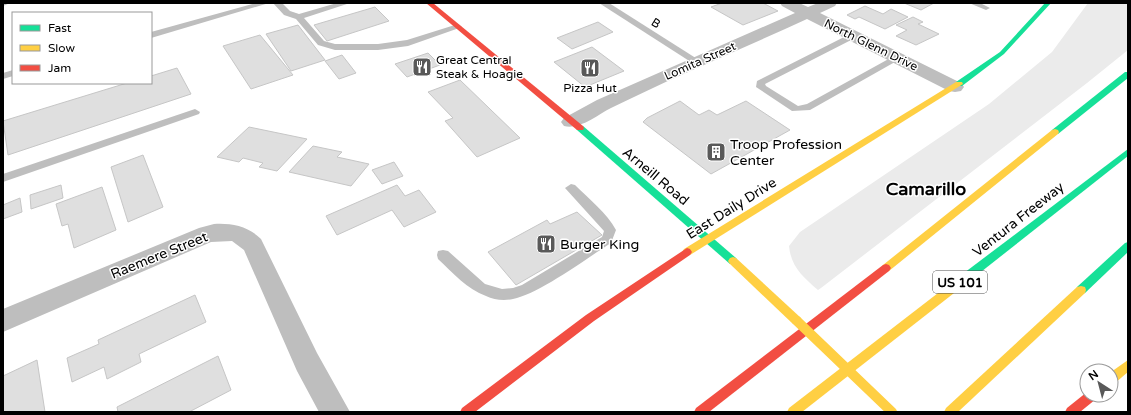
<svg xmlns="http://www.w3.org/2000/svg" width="1131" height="415" font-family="'Varela Round',sans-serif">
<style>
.green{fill:#ebebeb}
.building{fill:#dfdfdf;stroke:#c6c6c6}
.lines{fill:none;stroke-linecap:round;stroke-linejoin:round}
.lane{fill:#bebebe;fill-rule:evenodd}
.street{fill:#bebebe;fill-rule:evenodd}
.fast{fill:#16e098;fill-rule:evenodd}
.slow{fill:#ffcf43;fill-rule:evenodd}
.jam{fill:#f24e42;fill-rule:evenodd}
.slow-bridge{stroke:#ffcf43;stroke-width:10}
.labels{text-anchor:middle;stroke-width:3;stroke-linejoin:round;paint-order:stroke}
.far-street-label{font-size:12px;fill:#000;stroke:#fff}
.far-poi-label{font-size:12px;fill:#000;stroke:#fff;text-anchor:start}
.shield{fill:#fff;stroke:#4c4c4c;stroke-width:1}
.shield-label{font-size:13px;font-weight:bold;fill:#000}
.poi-label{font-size:14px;fill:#000;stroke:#fff;text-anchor:start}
.street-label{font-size:14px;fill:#000;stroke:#fff}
.district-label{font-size:18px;font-weight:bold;fill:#000;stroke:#fff}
</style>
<rect width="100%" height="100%" fill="#fff"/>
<path class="green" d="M1088 3H1128V50L1087 83 821 288 818 290C803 277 791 267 789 246L800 232 989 104 1052 52Z"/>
<g class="building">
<path d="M722 3H763L778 11 743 25 711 7Z"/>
<path d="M904 3H934L921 10Z"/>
<path d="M865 6 883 14 891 9 908 17 885 29 859 17 855 19 847 15Z"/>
<path d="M375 7 389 21 327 41 314 25Z"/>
<path d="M913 17 923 22 918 24 939 34 916 45 896 36 907 30 896 25Z"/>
<path d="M598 22 613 32 572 49 557 38Z"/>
<path d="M298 25 325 60 291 71 266 34Z"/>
<path d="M260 35 293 75 251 89 223 46Z"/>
<path d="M592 47 624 71 585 87 554 62Z"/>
<path d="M428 53 440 65 407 77 395 64Z"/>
<path d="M342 55 356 73 339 79 325 61Z"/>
<path d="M177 68 191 94 8 155 3 121 127 83H151V76Z"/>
<path d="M460 80 520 138 477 157 445 121 453 118 428 92Z"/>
<path d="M680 101 699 115 709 110 717 115 746 101 790 130 711 174 643 122 647 118Z"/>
<path d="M249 127 307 139 277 171 259 167 263 163 243 158 239 162 217 157Z"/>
<path d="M313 146 342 152 337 157 369 164 351 186 289 172Z"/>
<path d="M143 155 163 207 128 222 111 167Z"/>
<path d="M394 162 403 176 382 184 372 170Z"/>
<path d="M61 185 63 198 31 209 30 195Z"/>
<path d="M397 185 405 196 419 190 436 212 404 227 392 210 337 235 326 216Z"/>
<path d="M102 187 116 230 74 248 68 224 62 226 56 204Z"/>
<path d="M20 198 22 212 3 219V205Z"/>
<path d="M577 212 602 235 516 285 488 252 547 220 550 224Z"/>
<path d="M195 295 206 322 139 354 141 362 107 379 104 367 72 382 67 358 99 344 98 340Z"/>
<path d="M218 356 231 390 189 412H118L117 407Z"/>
<path d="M37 360 45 412H3V376Z"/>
</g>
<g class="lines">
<g class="lane">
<path d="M3 3H10L3 6Z"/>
<path d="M256 3H269L151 38V32Z"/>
<path d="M273 3H282L290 11 299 14 337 3H350L304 18 324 41 335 44H378L407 40 458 24 462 27 408 46 378 50H335L318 45 296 19 284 15Z"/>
<path d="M599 3H609L702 62 697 65 694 64Z"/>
<path d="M969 3H980L990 8 986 10Z"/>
<path d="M852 33 856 36 855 38 765 84 766 86 798 106 807 104 894 56H900L902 58 810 110 792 111 756 87 757 81Z"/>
<path d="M13 70V76L3 79V73Z"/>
<path d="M195 109 200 112 199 114 3 182V174Z"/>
<path d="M571 184 575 185C589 199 607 213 616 230L611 243C587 258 539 294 513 299 504 301 494 300 486 296 467 289 453 273 438 259L437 255 438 251 443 250 448 251 485 284 502 289 513 288 522 285 602 237 604 231 565 188Z"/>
</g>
<g class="street">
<path d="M780 3H799L808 7 818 3H837L835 6 820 13 961 83 964 87 961 91 955 92 949 91 807 19C742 49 675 76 611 108 597 115 580 130 564 126L561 122 564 118 597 100 795 13 782 6Z"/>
<path d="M214 224C231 223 248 226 261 239L317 353 350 412H319L297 371 244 250 232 241 211 242 3 332V309L199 228Z"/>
</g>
<g class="fast">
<path d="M1045 3H1051L1004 54 962 86H956V82L1000 52Z"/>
<path d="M1125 72H1128V78L1058 134H1052L1051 132 1052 130Z"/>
<path d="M577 126H583L736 258 738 261 736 264H730L577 130 576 128Z"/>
<path d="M1128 149V156L972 279 968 280 964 279 963 276 964 273Z"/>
<path d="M1128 242V252L1085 293 1081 294 1077 293 1076 290 1077 287 1125 243Z"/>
</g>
<g class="slow">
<path d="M956 82H962L963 84 690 255H684L682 252 684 249Z"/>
<path d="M1055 129 1058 130 1059 132 1058 134 889 271 886 272 883 271 881 268 883 265 1052 130Z"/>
<path d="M733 257 736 258 801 318 802 321 801 324 797 325 793 324 730 264 728 261 730 258Z"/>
<path d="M968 272 972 273 973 276 972 279 802 412H787L789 408 964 273Z"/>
<path d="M1081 286 1085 287 1086 290 1085 293 958 412H944L946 408 1077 287Z"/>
<path d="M1128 360V372L1115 383 1111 384V372Z"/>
</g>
<g class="jam">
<path d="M426 3H433L583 126 584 128 583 130H577Z"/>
<path d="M687 248 690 249 692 252 690 255 594 321 475 412H460L462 408 586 315Z"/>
<path d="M886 264 889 265 891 268 889 271 709 412H694L696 408 883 265Z"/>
<path d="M1087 392V395H1098L1096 399 1080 412H1065L1067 408Z"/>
</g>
<path class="slow-bridge" d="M797 321 892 412"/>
</g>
<defs>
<g id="restaurant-square" transform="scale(1)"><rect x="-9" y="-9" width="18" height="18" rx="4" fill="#595959" stroke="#fff"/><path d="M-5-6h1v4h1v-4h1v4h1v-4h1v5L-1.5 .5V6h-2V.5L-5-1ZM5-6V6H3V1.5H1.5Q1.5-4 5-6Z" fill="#fff"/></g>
<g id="building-square" transform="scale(1)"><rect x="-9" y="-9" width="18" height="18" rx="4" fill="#595959" stroke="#fff"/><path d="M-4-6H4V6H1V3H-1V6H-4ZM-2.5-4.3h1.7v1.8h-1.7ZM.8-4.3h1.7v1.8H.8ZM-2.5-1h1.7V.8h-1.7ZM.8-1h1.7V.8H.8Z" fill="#fff"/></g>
</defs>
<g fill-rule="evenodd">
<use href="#restaurant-square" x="422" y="67"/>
<use href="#restaurant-square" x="590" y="68"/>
<use href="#building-square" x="716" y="152"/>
<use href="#restaurant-square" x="546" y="244"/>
</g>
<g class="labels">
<g class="far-street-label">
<text transform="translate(656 23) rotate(32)" y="4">B</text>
<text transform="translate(871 45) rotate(26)" y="4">North Glenn Drive</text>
<text transform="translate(700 61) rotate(-24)" y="4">Lomita Street</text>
</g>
<g class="far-poi-label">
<text x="436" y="64">Great Central<tspan x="436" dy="14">Steak &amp; Hoagie</tspan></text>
<text x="590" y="92" text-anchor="middle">Pizza Hut</text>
</g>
<rect class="shield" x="933" y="271" width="54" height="22" rx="3"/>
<g class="shield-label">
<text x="960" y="287">US 101</text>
</g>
<g class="poi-label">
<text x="730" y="149">Troop Profession<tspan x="730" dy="16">Center</tspan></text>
<text x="560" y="249">Burger King</text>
</g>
<g class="street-label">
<text transform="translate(656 176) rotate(40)" y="5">Arneill Road</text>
<text transform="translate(731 208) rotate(-32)" y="5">East Daily Drive</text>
<text transform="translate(1018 219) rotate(-38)" y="5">Ventura Freeway</text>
<text transform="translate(159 255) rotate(-22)" y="5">Raemere Street</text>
</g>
<g class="district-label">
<text x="926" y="195">Camarillo</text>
</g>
</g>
<rect width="1131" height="415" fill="none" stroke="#000000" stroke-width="8"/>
<rect x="12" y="12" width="140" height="72" fill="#ffffff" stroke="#999999"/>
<rect x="20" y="25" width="20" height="6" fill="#16e098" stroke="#999999"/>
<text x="48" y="32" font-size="12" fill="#000000">Fast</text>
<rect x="20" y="45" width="20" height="6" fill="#ffcf43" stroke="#999999"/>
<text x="48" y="52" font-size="12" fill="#000000">Slow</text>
<rect x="20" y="65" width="20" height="6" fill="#f24e42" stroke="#999999"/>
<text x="48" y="72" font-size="12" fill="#000000">Jam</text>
<g transform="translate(1099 383) rotate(324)"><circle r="19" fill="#ffffff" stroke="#999999"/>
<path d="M0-3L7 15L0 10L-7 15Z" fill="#595959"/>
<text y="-6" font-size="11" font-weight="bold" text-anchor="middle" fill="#000000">N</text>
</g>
</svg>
